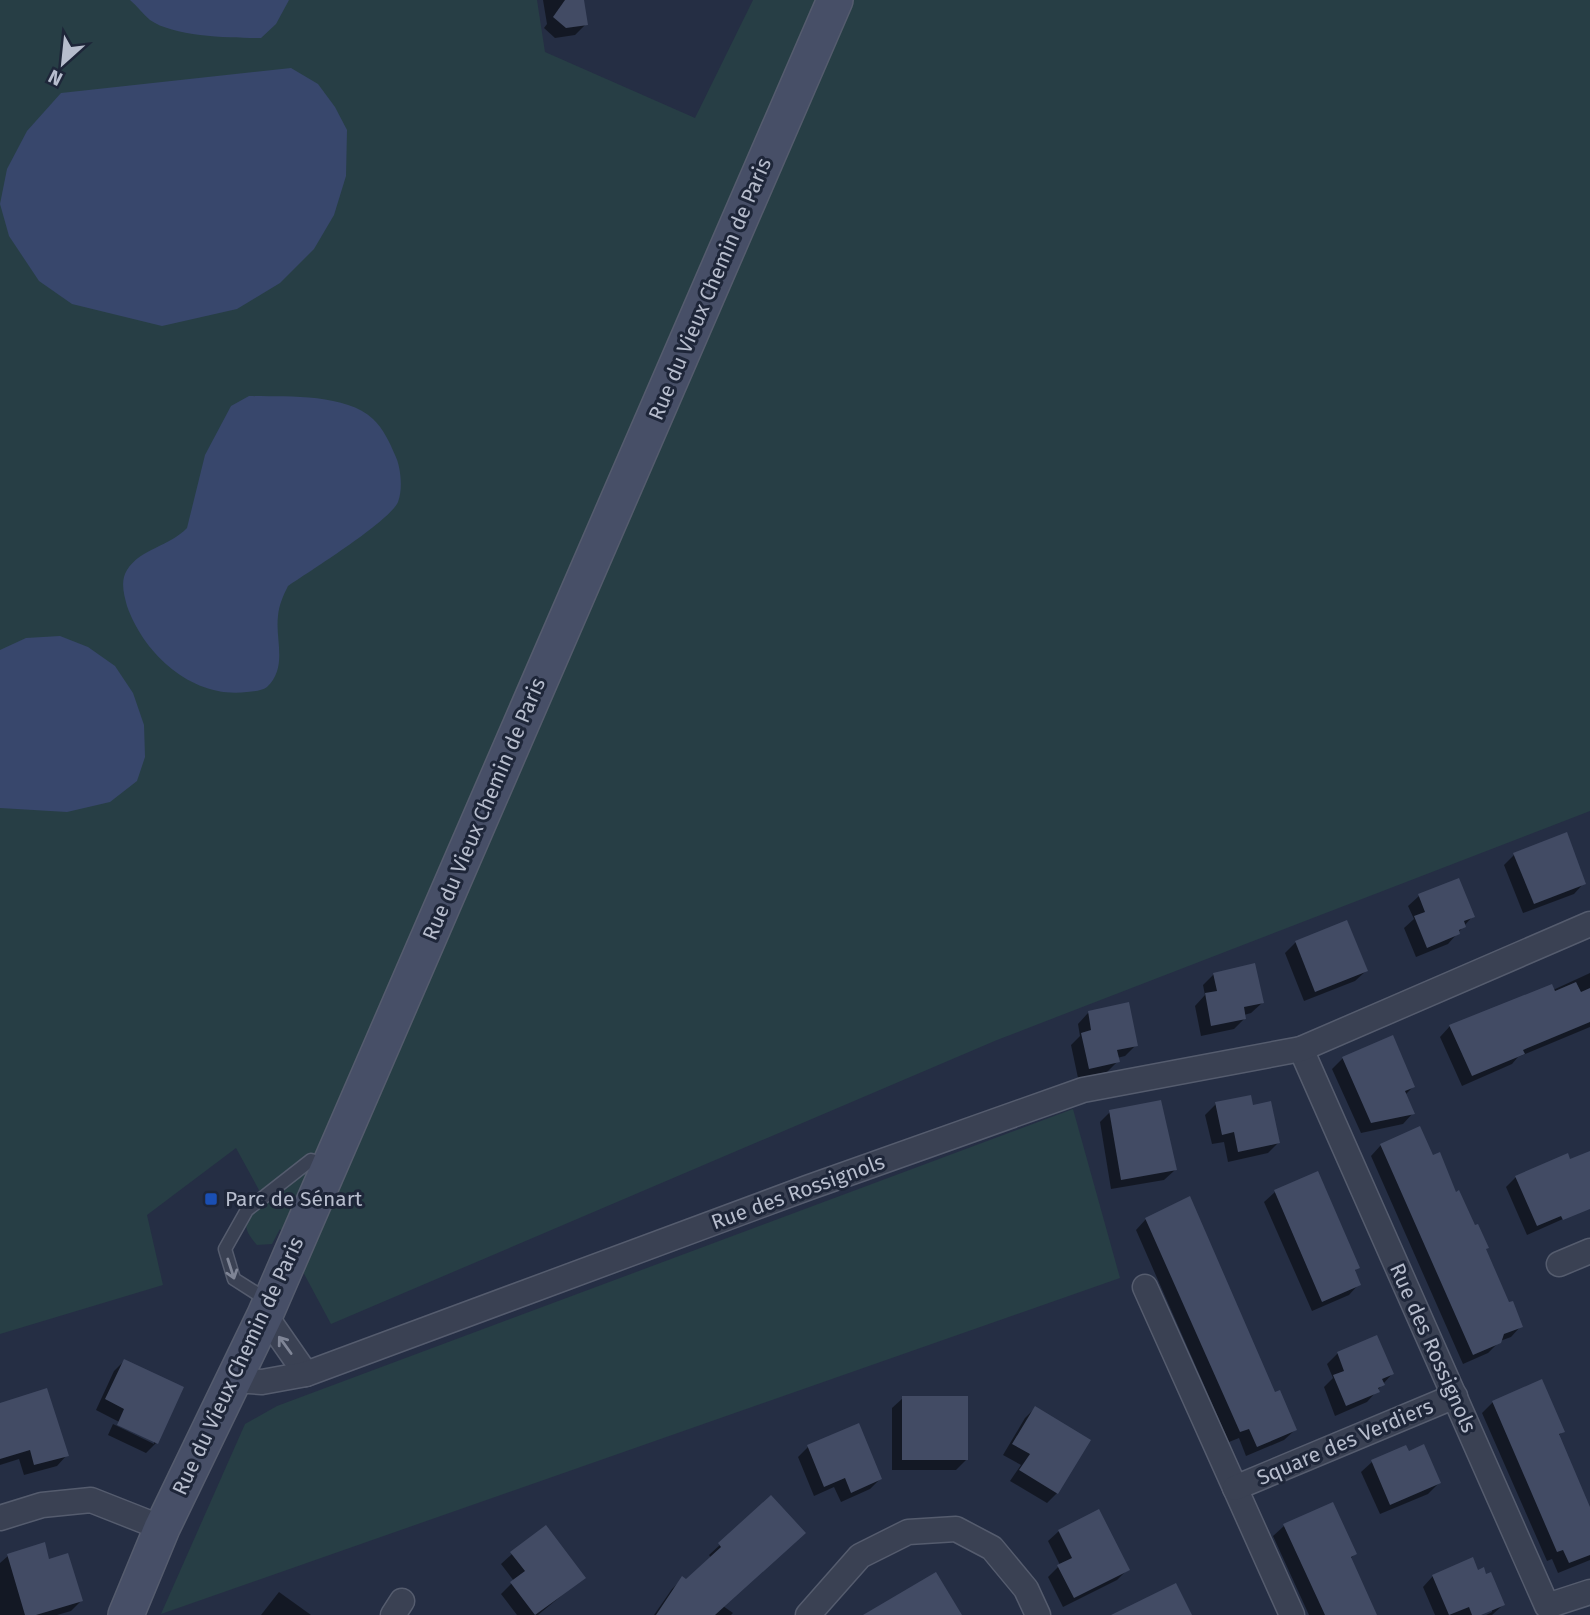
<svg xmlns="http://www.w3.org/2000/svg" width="1590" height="1615" font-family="'Fira Sans',sans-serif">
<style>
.green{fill:#273e45}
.water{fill:#38476c}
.shadow{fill:#0007}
.building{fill:#424b64}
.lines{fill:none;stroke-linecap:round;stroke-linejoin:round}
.lane-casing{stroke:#555c6e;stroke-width:15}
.street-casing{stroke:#555c6e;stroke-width:27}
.secondary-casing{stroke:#555c6e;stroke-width:38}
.lane{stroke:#3a4153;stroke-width:12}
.street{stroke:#3a4153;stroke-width:24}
.secondary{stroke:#474f67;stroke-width:35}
.oneway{stroke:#7f8596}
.transit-dot{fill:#1a4fb4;stroke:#1e2639;stroke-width:2.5}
.labels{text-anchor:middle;stroke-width:6;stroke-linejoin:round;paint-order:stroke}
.street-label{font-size:21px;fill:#b7bdcd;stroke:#1e2639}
.poi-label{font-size:21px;fill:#b7bdcd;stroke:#1e2639;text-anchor:start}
</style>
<rect width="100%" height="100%" fill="#252e44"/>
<g class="green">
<path d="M0 0H537L545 52 695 118 753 0H1590V811L997 1040 331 1324 280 1229 272 1244 257 1245C238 1224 246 1217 265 1201L236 1148 147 1215 163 1285 0 1334Z"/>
<path d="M1073 1109 1120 1278 161 1614 245 1424 277 1406Z"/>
</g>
<g class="water">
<path d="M130 0H289L276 24 261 38C232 38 174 37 150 20 143 14 137 6 130 0Z"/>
<path d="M291 68 318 84 335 107 347 130 346 176 334 215 314 249 280 283 237 309 162 326 72 304 39 281 9 236 0 204 7 169 27 131 61 93Z"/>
<path d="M249 396C285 397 345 393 373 419 383 428 390 443 395 455 401 467 403 489 398 502 390 521 310 571 288 586 283 596 279 605 278 616 275 640 288 667 267 687 262 691 254 691 247 692 192 699 144 654 127 606 124 595 120 581 127 570 140 549 170 546 187 528L205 455 231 406Z"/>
<path d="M60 636 88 647 115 666 133 693 144 725 145 757 137 781 110 802 67 812 0 808V650L26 638Z"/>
</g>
<g class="shadow">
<path d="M543 0H582L586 24 575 35 555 38 544 28 547 24Z"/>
<path d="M1514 855 1584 883 1574 894 1523 913 1504 865Z"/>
<path d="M1419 896 1472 917 1448 944 1416 957 1404 928 1414 919 1408 906Z"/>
<path d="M1296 942 1366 971 1355 981 1304 1001 1285 953Z"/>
<path d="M1590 973V1027L1518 1057 1512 1064 1462 1086 1440 1037 1450 1026 1553 990Z"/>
<path d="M1214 974 1262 1003 1251 1013 1244 1015 1245 1018 1234 1029 1201 1036 1195 1006 1205 995 1203 985Z"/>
<path d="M1088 1013 1136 1045 1125 1056 1117 1058 1118 1061 1107 1072 1078 1078 1071 1045 1080 1036 1078 1024Z"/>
<path d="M1343 1058 1413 1087 1405 1095 1413 1113 1403 1124 1361 1133 1332 1069Z"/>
<path d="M1216 1104 1251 1107 1278 1143 1268 1153 1228 1162 1224 1142 1212 1144 1205 1115Z"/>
<path d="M1110 1112 1175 1170 1164 1180 1111 1189 1100 1122Z"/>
<path d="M1381 1145 1432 1158 1455 1194 1484 1250 1508 1304 1521 1326 1511 1337 1500 1341 1488 1353 1463 1364 1371 1156Z"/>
<path d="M1590 1153V1207L1527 1235 1506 1187 1516 1177Z"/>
<path d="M1275 1192 1358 1267 1354 1272 1359 1284 1349 1295 1312 1311 1264 1202Z"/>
<path d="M1146 1219 1274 1395 1295 1430 1284 1440 1246 1456 1239 1438 1229 1442 1136 1230Z"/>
<path d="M1338 1353 1392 1374 1367 1402 1335 1416 1324 1387 1333 1378 1327 1364Z"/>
<path d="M124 1361 156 1443 146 1453 108 1435 113 1424 154 1444V1440L96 1410 114 1371Z"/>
<path d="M903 1398 966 1460 956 1470H892V1408Z"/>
<path d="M1493 1402 1563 1431 1558 1436 1590 1512V1560L1558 1573 1552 1559 1547 1561 1482 1413Z"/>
<path d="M0 1404 67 1455 57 1466 24 1475 19 1459 0 1465Z"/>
<path d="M1035 1408 1057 1493 1047 1503 1010 1481 1021 1465 1003 1455 1025 1418Z"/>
<path d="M858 1425 880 1479 870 1489 841 1502 834 1487 814 1496 798 1457 808 1447Z"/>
<path d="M1408 1453 1439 1483 1428 1494 1380 1514 1361 1472 1372 1462Z"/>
<path d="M771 1498 723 1606 733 1613 731 1615H654L672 1589 683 1578 687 1581 712 1559 709 1555Z"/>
<path d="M1333 1504 1355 1554 1350 1559 1375 1615H1309L1273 1536 1284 1526Z"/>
<path d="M1059 1531 1128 1569 1117 1580 1063 1607 1048 1577 1060 1565 1048 1541Z"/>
<path d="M512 1554 584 1577 538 1615H517L501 1594 514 1581 501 1564Z"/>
<path d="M8 1556 48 1561 81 1601 71 1611 57 1615H0V1563Z"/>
<path d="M1477 1572 1503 1605 1492 1615H1486L1492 1612V1608L1477 1615H1435L1423 1587 1433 1576Z"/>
<path d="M279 1592 311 1615H261Z"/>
</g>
<g class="building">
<path d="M565 0H584L588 25 566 28 553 17Z"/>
<path d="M1567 832 1586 884 1534 904 1513 853Z"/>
<path d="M1459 878 1475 917 1464 921 1466 927 1459 930 1460 934 1427 948 1414 916 1425 912 1418 894Z"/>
<path d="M1347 920 1368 971 1315 992 1295 941Z"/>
<path d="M1255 963 1264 1003 1244 1007 1246 1019 1211 1026 1205 993 1217 991 1213 973Z"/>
<path d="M1576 982 1581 992 1590 988V1022L1523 1050 1525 1054 1472 1076 1449 1025 1552 984 1555 991Z"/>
<path d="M1129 1002 1138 1046 1117 1050 1120 1062 1089 1069 1081 1033 1091 1030 1088 1011Z"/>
<path d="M1393 1035 1415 1087 1405 1091 1415 1114 1371 1123 1342 1057Z"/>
<path d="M1251 1095 1253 1105 1271 1101 1280 1143 1238 1152 1234 1132 1222 1135 1215 1102Z"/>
<path d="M1161 1100 1177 1170 1121 1180 1109 1110Z"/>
<path d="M1420 1126 1433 1155 1440 1152 1456 1192 1459 1190 1475 1225 1478 1224 1489 1248 1486 1249 1509 1302 1513 1301 1523 1327 1504 1334 1501 1343 1473 1355 1380 1144Z"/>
<path d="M1590 1151V1209L1563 1220 1561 1216 1537 1226 1515 1176 1568 1153 1570 1159Z"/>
<path d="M1318 1171 1360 1268 1355 1270 1361 1285 1322 1302 1274 1190Z"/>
<path d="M1190 1196 1275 1392 1280 1390 1297 1430 1257 1447 1249 1429 1240 1432 1145 1218Z"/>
<path d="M1377 1335 1394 1374 1382 1379 1385 1385 1378 1388 1380 1392 1346 1406 1333 1375 1344 1371 1337 1352Z"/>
<path d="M124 1359 184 1387 158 1444 117 1425 124 1409 105 1399Z"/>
<path d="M1542 1379 1565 1432 1559 1434 1590 1507V1555L1569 1563 1563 1550 1557 1552 1492 1401Z"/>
<path d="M47 1388 69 1456 34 1465 30 1450 0 1459V1403Z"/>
<rect x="902" y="1396" width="66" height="64"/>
<path d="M1035 1406 1091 1440 1058 1494 1019 1470 1030 1454 1012 1444Z"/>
<path d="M859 1423 882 1479 851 1493 845 1478 824 1487 807 1445Z"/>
<path d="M1424 1444 1441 1483 1390 1505 1371 1460 1406 1445 1409 1451Z"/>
<path d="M771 1495 806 1533 715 1615H656L682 1576 686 1579 721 1547 718 1543Z"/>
<path d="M1333 1502 1357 1554 1351 1557 1377 1615H1325L1283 1524Z"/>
<path d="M1099 1509 1130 1570 1074 1598 1057 1565 1072 1558 1058 1530Z"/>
<path d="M546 1525 586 1578 535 1615 510 1582 525 1571 510 1552Z"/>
<path d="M45 1542 49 1559 68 1553 83 1601 36 1615H25L7 1554Z"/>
<path d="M1473 1557 1478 1570 1484 1567 1486 1574 1491 1572 1505 1605 1481 1615H1472L1469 1607 1449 1615 1432 1575Z"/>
<path d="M936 1572 962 1615H863Z"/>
<path d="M1176 1583 1192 1615H1111Z"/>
</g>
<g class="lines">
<g class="lane-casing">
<path id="lane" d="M267 1300 234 1279 225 1249 247 1210 311 1160 327 1164"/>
</g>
<g class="street-casing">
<g id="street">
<path d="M1301 1049 1547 1606 1590 1592"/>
<path d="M1559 1264 1590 1251"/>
<path d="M1145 1287 1292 1615"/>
<path d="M265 1315 306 1374"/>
<path d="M234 1380 262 1382 306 1374 807 1188 1083 1090 1301 1049 1590 924"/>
<path d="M1235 1488 1455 1396"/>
<path d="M0 1518 42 1505 91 1500 162 1528"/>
<path d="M393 1615 402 1601"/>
<path d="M808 1615 860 1556 908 1532 956 1529 992 1548 1026 1589 1038 1615"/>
</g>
</g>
<g class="secondary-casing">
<path id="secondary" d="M126 1615 162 1528 265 1315 835 0"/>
</g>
<use href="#lane" class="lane"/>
<use href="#street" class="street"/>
<use href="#secondary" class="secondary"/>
</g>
<defs><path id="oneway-shaft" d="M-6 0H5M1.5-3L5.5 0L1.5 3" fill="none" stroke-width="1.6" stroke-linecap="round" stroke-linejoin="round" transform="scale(1.75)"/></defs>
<g class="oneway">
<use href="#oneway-shaft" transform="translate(231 1269) rotate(72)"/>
<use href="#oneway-shaft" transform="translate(285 1345) rotate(-126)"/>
</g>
<rect class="transit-dot" x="204" y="1192" width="14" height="14" rx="3.5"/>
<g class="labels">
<g class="street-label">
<text transform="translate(710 289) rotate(-67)" y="7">Rue du Vieux Chemin de Paris</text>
<text transform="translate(484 809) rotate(-67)" y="7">Rue du Vieux Chemin de Paris</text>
<text transform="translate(798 1192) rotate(-20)" y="7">Rue des Rossignols</text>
<text transform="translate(1433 1348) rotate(66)" y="7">Rue des Rossignols</text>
<text transform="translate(238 1366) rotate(-65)" y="7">Rue du Vieux Chemin de Paris</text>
<text transform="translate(1345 1442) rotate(-23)" y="7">Square des Verdiers</text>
</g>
<g class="poi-label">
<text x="225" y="1206">Parc de Sénart</text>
</g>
</g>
<g transform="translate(63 63) rotate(207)" stroke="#1e2639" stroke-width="5" paint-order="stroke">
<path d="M0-5L12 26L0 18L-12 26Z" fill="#b7bdcd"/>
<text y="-10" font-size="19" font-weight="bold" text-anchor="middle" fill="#b7bdcd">N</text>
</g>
</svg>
